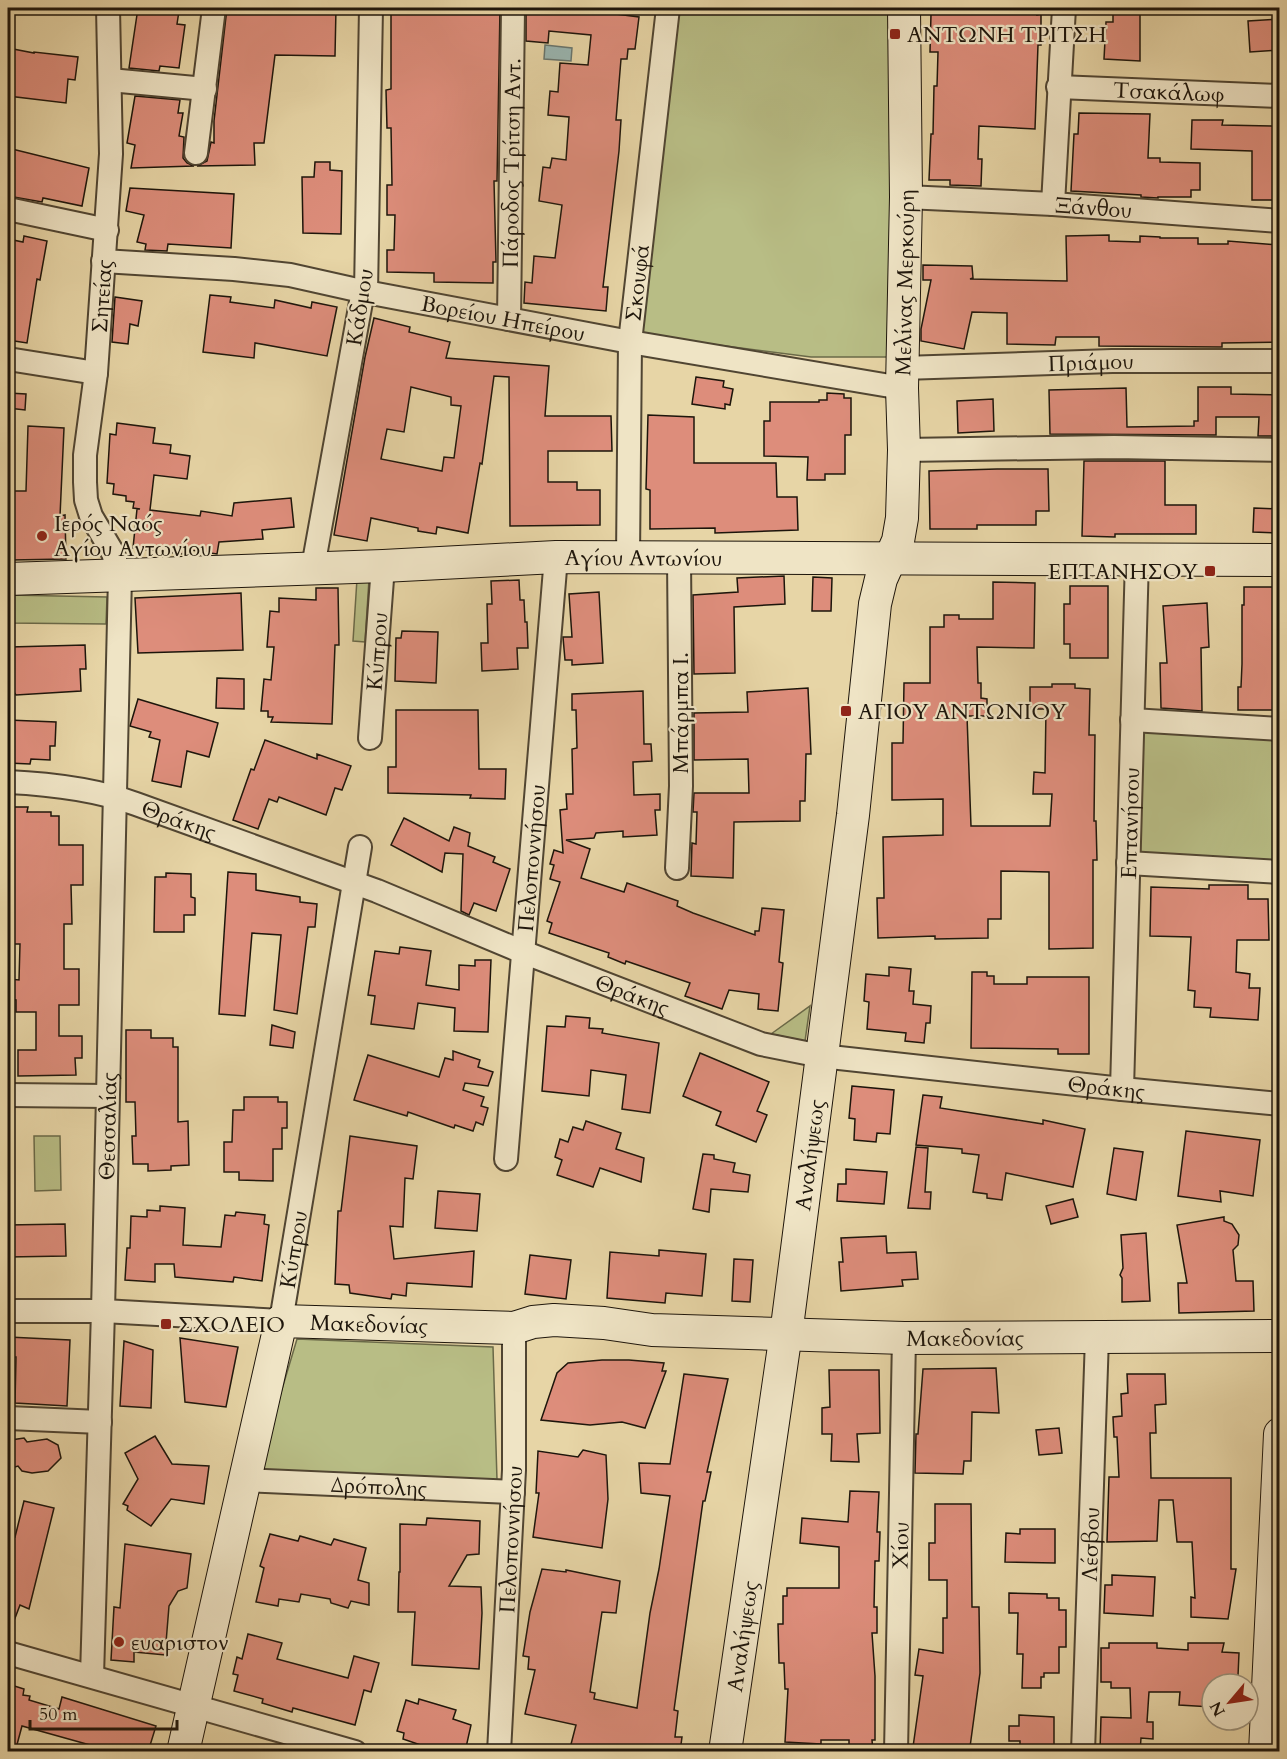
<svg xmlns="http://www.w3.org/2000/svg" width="1287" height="1759" font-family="Cardo,serif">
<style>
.green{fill:#b8bd85;stroke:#6a6948;stroke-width:1.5}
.water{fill:#9ab6b1;stroke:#68766f;stroke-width:1.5}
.building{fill:#dd8d7b;stroke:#1d150b;stroke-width:1.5;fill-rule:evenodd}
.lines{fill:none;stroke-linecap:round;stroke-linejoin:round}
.street-casing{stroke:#504532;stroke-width:26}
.secondary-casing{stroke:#1d150b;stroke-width:34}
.street{stroke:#efe4c5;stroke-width:22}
.secondary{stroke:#efe4c5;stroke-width:32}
.poi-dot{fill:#8f2418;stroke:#efe4c5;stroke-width:2}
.labels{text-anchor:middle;stroke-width:4.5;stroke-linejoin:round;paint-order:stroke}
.poi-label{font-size:22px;fill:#1d150b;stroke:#efe4c5;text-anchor:start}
.street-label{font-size:22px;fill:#1d150b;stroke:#efe4c5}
</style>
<rect width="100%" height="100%" fill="#e7d5a6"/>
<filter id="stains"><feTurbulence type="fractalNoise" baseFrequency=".00333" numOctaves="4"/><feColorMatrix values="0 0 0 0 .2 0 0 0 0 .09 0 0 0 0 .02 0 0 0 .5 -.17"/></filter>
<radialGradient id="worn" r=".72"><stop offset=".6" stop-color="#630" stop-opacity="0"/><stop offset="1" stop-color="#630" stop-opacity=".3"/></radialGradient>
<g class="green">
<path d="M676 8H891L889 357H811L649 336 641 344Z"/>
<path d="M357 579H369L365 642 353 641Z"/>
<path d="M8 595 107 597 106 624 8 623Z"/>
<path d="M1139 731 1279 738V863L1136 854Z"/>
<path d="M810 1006 805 1041 771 1034Z"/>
<path d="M34 1136H60L61 1190 35 1191Z"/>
<path d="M297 1339 493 1347 497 1480 257 1473Z"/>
</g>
<path class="water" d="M545 45 572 48 571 61 544 59Z"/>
<g class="building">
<path d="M138 8 179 11 177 24 185 25 179 68 160 66 159 71 129 68Z"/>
<path d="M227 8H255L304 14V8H336L335 56 275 55 264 143H254L255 165 197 166 207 161 211 142 214 143V121Z"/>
<path d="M391 8H500L497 181H494L496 262H493V283L434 282V273L387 272V250H394L395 215H387V185H392L391 128H387L386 90 391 89Z"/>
<path d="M526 8H569L639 17 635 49H628L627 59H621L616 120H621L619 151 603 287H608L606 311 524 303 525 282 532 283 534 256 555 258 562 205 539 201 543 167 550 168 552 158 566 160 569 117 548 115 550 91 558 92 560 63 588 65 591 35 549 31 548 43 526 41Z"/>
<path d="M934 8H1037V15L1041 14V45H1038L1035 129 979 126 978 159H982L981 186 950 185V180H929L931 134H933L934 86H937L938 52H930L931 14H934Z"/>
<path d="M1113 8H1140V61L1104 59 1106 22H1113Z"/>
<path d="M1280 19V50L1250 52 1248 21Z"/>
<path d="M8 48 34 53V52L78 57 75 80 68 79 66 103 8 96Z"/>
<path d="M135 96 180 100 178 113H183L179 136 184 137 183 158 187 163 194 166 131 168 135 145 127 143Z"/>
<path d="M1079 113 1150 114 1148 158H1160V162L1200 163V190H1191V197H1158V198L1141 197V195L1071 191 1074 134H1078Z"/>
<path d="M1192 120H1223L1222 125 1275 126V163H1280V200H1252V151L1191 149Z"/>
<path d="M8 148 89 168 82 206 43 198 42 202 8 196Z"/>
<path d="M315 162H330V170L342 171 341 234 303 233 302 177H314Z"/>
<path d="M130 188 234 194 231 248 168 244 167 251 145 250 146 244 137 242 144 215 126 211Z"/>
<path d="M1109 235V241L1140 242V236L1160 237V238H1198V244H1228V241L1280 245V342L1222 343V347L1099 346V337H1056L1055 345 1007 344V313L972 312 964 349 921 341V329L931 280H923V265L972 266 973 278 970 279 1067 281 1066 236Z"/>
<path d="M24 236 47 241 40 280 37 279 27 343 8 340V239L23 242Z"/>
<path d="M210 295 231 297 230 302 274 308 275 300 311 308 312 302 337 307 327 356 255 343 254 358 203 352Z"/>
<path d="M115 297 142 301 138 326 130 324 128 344 112 342Z"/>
<path d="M374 318 410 327 409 332 450 342 446 358 549 366 545 416H611L612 451H548V482H577V490H600V525L510 526 509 377 494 376 482 464 480 463 468 533 437 527 436 534 418 531V528L371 518 367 541 334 535 365 357ZM411 387 451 397V405L461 406 454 458 444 457 442 471 381 459 387 429 404 432Z"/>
<path d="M696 377 724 381 723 387 733 389 730 405 725 404V409L692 404Z"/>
<path d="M1198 387H1231V394L1279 395 1280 436H1258L1259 417H1216V435L1050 434 1049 390 1126 388 1127 427 1194 426V421H1198Z"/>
<path d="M8 393 26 394 25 410 8 408Z"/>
<path d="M827 393 844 394V398H851V435H845V474H825V480H807L808 457 764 456V421H770V402H819V400H827Z"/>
<path d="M993 399 994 431 958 433 957 401Z"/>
<path d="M648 415 694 417V463H776L777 497H797L798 530 715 533V528L650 529V490L646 489Z"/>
<path d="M117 423 155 428 153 443 171 445 170 453 190 456 187 479 154 475 150 510 200 516 201 511 232 516 234 503 291 498 294 527 262 530 263 539 219 542 217 554 184 549 183 554 133 548 137 509H140L133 508 134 502 126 501V496L113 494 114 484 107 483 110 434 116 435Z"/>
<path d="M28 426 64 428 60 516 65 515 66 559 11 560V553H8V491H26Z"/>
<path d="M1084 461H1165V505H1196V534H1115V537L1082 536Z"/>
<path d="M997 469H1048L1049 511H1036V525H977V529H930L929 471Z"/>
<path d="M1254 508 1280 509V533L1253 532Z"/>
<path d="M784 576 785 604 734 607 735 673 694 674 693 595 738 592 737 578Z"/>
<path d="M813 577 832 578 831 611H812Z"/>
<path d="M519 580 520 600H524L525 622H527L528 648H517L518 669 482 671 481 643H488L487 604H492L491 581Z"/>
<path d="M993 582 1035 583 1034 648 977 647 978 683H981V698L987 699V716H967L971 826H1050L1052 794H1033L1034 772 1045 773 1046 709H1030V687H1052V684H1075V688L1090 689 1089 735H1095L1094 821H1096L1097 860H1093V948L1049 949V872L1001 871V919H988V938L935 939V936L878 938 877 898H884L883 837 943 835V799L892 800V743H903L904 683H930V627H944V615H959V619H993Z"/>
<path d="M1070 586H1108V658H1070V644H1064V604H1070Z"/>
<path d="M1244 587H1280V687H1274V710H1238V687H1241L1242 664V605H1244Z"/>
<path d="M316 588H338L339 645H335L332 724 271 722 273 717H268V711H261L264 679 271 680 274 647H267L270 611 279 612V598L316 600Z"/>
<path d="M599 592 603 663 572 665V660H565L563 637H572L569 594Z"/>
<path d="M241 593 243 650 138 653 135 598Z"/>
<path d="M1207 603 1209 647 1201 648 1202 711 1161 708 1160 663H1167L1163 606Z"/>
<path d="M402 631 438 632 436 683 395 681 396 638H401Z"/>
<path d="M85 645 86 669H80L81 691 16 695 10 687V647Z"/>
<path d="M217 678 244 679V709L216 708Z"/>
<path d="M808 688 811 754H806L805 801H800V821L734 822 733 878 691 876 692 843 696 844 697 812H693L694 793H749L748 759 694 760V713L748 712 747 692Z"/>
<path d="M643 691 644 744H651L652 761 633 762 634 795 660 794V810H655L657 835 623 837V831L596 833 594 838 566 840 590 849 581 878 624 892 627 883 678 901 677 906 693 913 755 935V931H759L762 908 784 910 779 962 783 963 778 1011 758 1009 759 994 729 990 722 1009 685 996 690 983 626 961 625 964 608 957 609 953 549 933 552 923 547 921 560 882 550 879 554 865 550 864 554 850 563 853 560 810 567 809 566 794H573L572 749 577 748 576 710H572V694Z"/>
<path d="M138 699 218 723 209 757 187 751 181 787 152 781 160 740 149 737 151 732 130 726Z"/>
<path d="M396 710H478L479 769H506L505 799 470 798 471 795 388 793V767H396Z"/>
<path d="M8 720 56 722 55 746H50V760L31 759 30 764 8 763Z"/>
<path d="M265 740 317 759V754L351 766 342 790 335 788 326 815 279 797 277 802 269 799 258 829 233 820 251 769 254 770Z"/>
<path d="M8 807H28L27 812H51V816H59V845H83V885H71L72 924H64V969H79V1005H59V1036H82V1058H75L76 1075 18 1076V1050H36V1012H16V1000L9 999V979L19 980 20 944H8V912H9Z"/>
<path d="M404 818 449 841 454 827 470 833 468 846 495 857 493 862 510 869 496 911 474 903 469 915 461 911 463 854 445 853 442 872 391 845Z"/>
<path d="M228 872 256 874V890L300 897V902L317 904 315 927H308L297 1014 274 1010 281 935 252 933 245 1016 219 1014Z"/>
<path d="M166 873 191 874V897L195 898V915H184V932H154L155 877H166Z"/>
<path d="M1209 885H1248V899H1268L1269 940H1237L1236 972 1250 974 1249 988H1260L1258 1020 1210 1017 1211 1008 1194 1007 1195 991 1188 990 1191 937 1150 936 1151 887 1209 889Z"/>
<path d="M400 947 431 951 426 985 459 990V965L475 966V960H491L488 1032 454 1031 455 1008 418 1003 414 1029 371 1024 375 996 368 995 375 951 399 954Z"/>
<path d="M889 967 911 969 909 991H914L913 1004 931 1006 930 1023H926L924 1043 905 1041 906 1033 867 1029 869 1002 864 1001 866 974 889 976Z"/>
<path d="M972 972H987V976H994V984H1027V977H1089V1054H1058V1049L971 1048Z"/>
<path d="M566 1016 590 1018 589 1028 603 1029 602 1033 659 1043 650 1113 622 1109 626 1075 591 1070 589 1096 542 1091 547 1026 565 1027Z"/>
<path d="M272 1025 295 1032 293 1048 270 1045Z"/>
<path d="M126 1030H151V1038H173V1047H178V1122L188 1121 189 1165 171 1166V1170L148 1171V1164H133L132 1136H136L135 1102H126Z"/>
<path d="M453 1051 480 1060 478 1067 493 1072 488 1086 465 1083 463 1090 484 1097 481 1106 488 1108 483 1125 476 1122 473 1131 455 1125 454 1128 408 1112 407 1116 354 1100 368 1055 439 1077 445 1058 453 1060Z"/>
<path d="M700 1053 769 1082 757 1111 767 1115 756 1142 716 1125 721 1112 683 1096Z"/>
<path d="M852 1086 894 1090 890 1134 877 1133 876 1142 854 1140 855 1119 849 1118Z"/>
<path d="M923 1095 942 1097 940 1108 1043 1124V1120L1085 1129 1073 1187 1006 1173 1002 1200 987 1198V1194L973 1192 979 1155 962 1153V1149L916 1145Z"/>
<path d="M244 1097H278V1102H287V1128H282V1149H273V1181L239 1180V1172H224V1142H232L233 1110H244Z"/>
<path d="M586 1121 621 1133 616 1149 644 1158 641 1182 600 1168 593 1187 557 1175 562 1160 555 1157 560 1139 568 1142 573 1127 583 1130Z"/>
<path d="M1186 1131 1260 1140 1253 1196 1220 1191 1221 1202 1178 1196Z"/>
<path d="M350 1136 417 1146 413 1179 405 1178 403 1227 390 1226 394 1259 474 1251 472 1287 407 1283 406 1296 392 1294 391 1299 350 1293 349 1285 335 1284 338 1211H341Z"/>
<path d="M916 1147 928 1148 925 1192H931L930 1209 908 1208Z"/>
<path d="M1114 1148 1143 1152 1136 1200 1107 1194Z"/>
<path d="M703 1154 714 1155V1159L735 1163 733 1172 750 1175 748 1192 711 1189 709 1212 693 1209Z"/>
<path d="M846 1169 887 1172 884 1204 837 1201 838 1184H846Z"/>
<path d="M438 1191 480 1194 477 1231 435 1228Z"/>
<path d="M1073 1199 1078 1217 1051 1224 1046 1206Z"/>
<path d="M160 1206 185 1208 183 1245 221 1247 225 1215 235 1216 236 1212 265 1215 264 1224 269 1225 262 1281 234 1277 233 1282 175 1277 174 1264H155V1282L125 1280 127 1248H130L131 1216 147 1217V1210L160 1211Z"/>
<path d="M1224 1217V1221L1232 1224 1239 1235 1238 1245 1233 1250 1236 1281H1253L1254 1311 1179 1313 1178 1283H1187L1177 1225Z"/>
<path d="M65 1224 66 1256 8 1257V1225Z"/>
<path d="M1146 1233 1150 1301 1122 1302V1278L1120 1275 1123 1268 1121 1235Z"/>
<path d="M886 1236 887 1253 916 1252 918 1279 902 1280 903 1286 841 1291 839 1262H843L841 1238Z"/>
<path d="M659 1250 706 1254 702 1296 666 1293 665 1303 607 1298 610 1252 659 1256Z"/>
<path d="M530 1255 571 1260 566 1299 525 1294Z"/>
<path d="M734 1259 753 1260 750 1302 732 1301Z"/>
<path d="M8 1337 70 1340 67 1406 15 1403 16 1357H8Z"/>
<path d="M180 1338 238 1347 226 1407 185 1402Z"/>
<path d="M124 1341 153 1350 151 1408 120 1406Z"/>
<path d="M602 1360H629L664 1363 662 1371H666L645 1428 622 1422 590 1425 541 1420 557 1373 568 1363Z"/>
<path d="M996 1368 999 1413 972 1412 971 1461H964L963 1474 915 1473 916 1434H918L923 1369Z"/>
<path d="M829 1370H879L880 1433 857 1434 859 1462 831 1461 832 1434H822V1408L830 1407Z"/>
<path d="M684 1374 728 1379 707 1472H711L705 1501H703L674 1710 678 1711 675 1737H682L680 1752 646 1748 645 1752H569L576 1725 525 1714 535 1670 528 1669 529 1657 523 1656 530 1612 542 1569 566 1572V1570L620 1581 616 1613 602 1612 590 1692 595 1693 594 1699 637 1708 650 1613 659 1569 670 1496 641 1493 639 1463 670 1464Z"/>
<path d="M1127 1374H1165L1166 1404 1155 1405 1156 1433H1150L1151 1478H1231V1569H1236L1228 1619 1191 1617V1597L1195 1598 1192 1542H1177L1173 1500H1159L1157 1541 1107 1542 1109 1477H1119L1117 1437H1114L1113 1417 1122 1416 1121 1394 1128 1393Z"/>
<path d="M1059 1428 1062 1453 1039 1455 1036 1430Z"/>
<path d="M155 1436 172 1464 209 1466 204 1504 171 1499 151 1526 127 1510 128 1506 123 1504 138 1479 125 1453Z"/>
<path d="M24 1438 27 1442 47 1439 58 1445 61 1458 48 1471 32 1473 22 1471 18 1466 8 1469V1446L11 1445V1440Z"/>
<path d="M583 1450 606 1455 608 1499 602 1548 533 1537 539 1493H536L538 1451 578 1457Z"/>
<path d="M850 1491 879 1492 877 1532H880L879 1561H875L874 1607H877V1633H872L875 1676V1740H872L873 1752H849V1740H821V1744L785 1742 788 1689H785L784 1663H779L778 1624H783V1596H787V1588H839V1547L800 1543 802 1518 848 1522Z"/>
<path d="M24 1501 54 1508 29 1609 20 1605 9 1634 8 1535 15 1537Z"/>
<path d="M935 1504H971L972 1607H979L980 1673 970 1747 963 1746 962 1752 913 1747 923 1676 915 1675 919 1649 943 1653V1618H947V1580H929V1543H935Z"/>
<path d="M427 1518 480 1521 479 1554 467 1555 449 1586 481 1587 482 1613 479 1669 412 1665 415 1612H398L399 1572H400V1524L426 1525Z"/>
<path d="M1020 1529H1055V1563L1005 1562 1006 1533 1020 1534Z"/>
<path d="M270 1534 298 1541 300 1536 331 1545 334 1539 366 1548 358 1580 369 1583V1605L351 1601 348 1608 331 1603 330 1599 301 1594 299 1602 279 1599 278 1606 256 1602 264 1568 260 1566Z"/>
<path d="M125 1544 191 1554 187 1588 178 1591 169 1606 165 1655 134 1652V1662L111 1660 114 1607 120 1608Z"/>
<path d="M1112 1575 1155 1577 1153 1616 1104 1613 1105 1585H1112Z"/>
<path d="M1009 1593 1047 1594V1598H1059V1610H1066V1647H1059V1673H1044V1677H1041V1688H1022L1023 1654H1017L1018 1613H1009Z"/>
<path d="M248 1634 282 1643 277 1659 348 1678 354 1656 379 1663 371 1692 364 1690 355 1725 293 1708 292 1712 262 1703 263 1699 234 1691 238 1675 233 1674 237 1657 242 1659Z"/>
<path d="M1109 1643H1157V1648L1188 1650V1643H1224L1222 1652 1239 1653 1238 1676H1231V1684H1212V1707L1179 1705 1180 1692H1149L1147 1722H1153V1739L1141 1738 1140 1752H1100L1101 1717 1131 1718 1130 1688H1111V1682H1101V1648H1109Z"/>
<path d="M8 1684 24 1689 23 1695 30 1696 29 1700 59 1709 62 1697 156 1726 148 1752H115L22 1726 15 1752H8Z"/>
<path d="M419 1699 456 1710 453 1719 471 1725 465 1752H441L403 1739 404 1733 397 1731 406 1700 418 1704Z"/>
<path d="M1019 1715 1054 1717V1752H1020V1741H1009V1726H1019Z"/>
</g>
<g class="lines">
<g class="street-casing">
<g id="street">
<path d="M110 80 205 89"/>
<path id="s1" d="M1058 87 1280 96"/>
<path d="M196 153 214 8"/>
<path id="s2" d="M906 197 1053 204 1280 221"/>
<path d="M1053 204 1064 8"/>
<path d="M8 209 107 230"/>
<path id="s3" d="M103 261 234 269 290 275 366 292 630 342 902 388"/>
<path id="s4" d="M509 319 513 8"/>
<path d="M8 359 96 373"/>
<path id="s5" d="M903 368 1112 361H1280"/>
<path d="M904 450 1114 447 1280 450"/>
<path id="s6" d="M628 558 630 342 668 8"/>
<path d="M313 567 361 302 366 292 371 8"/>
<path d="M1132 720 1280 729"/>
<path id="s7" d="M370 738 383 566"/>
<path id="s8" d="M8 782C51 784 95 789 136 804L377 891 523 952 761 1044 821 1056 1122 1089 1280 1104"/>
<path d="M1128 863 1280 872"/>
<path d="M677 868 681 786 679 558"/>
<path id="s9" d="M1122 1089 1137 559"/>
<path d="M8 1095 107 1096"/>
<path id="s10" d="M506 1159 556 557"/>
<path id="s11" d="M8 1311H103L281 1321 360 847"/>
<path d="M8 1418 100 1422"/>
<path id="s12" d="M245 1480 513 1492"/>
<path d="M8 1653 355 1752"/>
<path id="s13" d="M92 1676 103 1311 120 576 113 553 91 516 86 500 85 482V455L96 373 111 154 108 8"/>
<path id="s14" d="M499 1752 514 1470V1328"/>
<path id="s15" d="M896 1752 904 1338"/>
<path id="s16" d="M1083 1752 1097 1337"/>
</g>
</g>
<g class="secondary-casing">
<g id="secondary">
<path id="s17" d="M8 579 383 566 556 557 1280 560"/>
<path id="s18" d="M183 1752 281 1321 514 1328 533 1322 554 1320 604 1323 652 1330 904 1338 1280 1336"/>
<path id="s19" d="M725 1752 788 1319 853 815 875 604 881 579 898 541 902 518 904 450 902 388 906 197 904 8"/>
<path d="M1265 1752 1280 1434"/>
</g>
</g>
<use href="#street" class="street"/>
<use href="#secondary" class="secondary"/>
</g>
<g class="poi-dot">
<rect x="889" y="28" width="12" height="12" rx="3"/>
<circle cx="42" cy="536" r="6"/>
<rect x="1204" y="565" width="12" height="12" rx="3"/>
<rect x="840" y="705" width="12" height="12" rx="3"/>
<rect x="160" y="1318" width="12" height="12" rx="3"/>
<circle cx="119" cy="1642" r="6"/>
</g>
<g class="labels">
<g class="poi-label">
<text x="907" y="42">ΑΝΤΩΝΗ ΤΡΙΤΣΗ</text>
<text x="54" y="531">Ιερός Ναός<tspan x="54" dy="25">Αγίου Αντωνίου</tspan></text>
<text x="1198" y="579" text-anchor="end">ΕΠΤΑΝΗΣΟΥ</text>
<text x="858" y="719">ΑΓΙΟΥ ΑΝΤΩΝΙΟΥ</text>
<text x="178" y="1332">ΣΧΟΛΕΙΟ</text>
<text x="131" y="1650">ευαριστον</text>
</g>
<g class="street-label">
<text dy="8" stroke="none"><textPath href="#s1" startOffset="111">Τσακάλωφ</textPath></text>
<text dy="8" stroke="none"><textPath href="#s4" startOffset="156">Πάροδος Τρίτση Αντ.</textPath></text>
<text dy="8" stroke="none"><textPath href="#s2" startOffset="188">Ξάνθου</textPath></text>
<text dy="8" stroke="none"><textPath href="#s6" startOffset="276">Σκουφά</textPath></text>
<text dy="8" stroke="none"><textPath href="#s19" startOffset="1484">Μελίνας Μερκούρη</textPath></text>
<text dy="8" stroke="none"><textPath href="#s13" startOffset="1389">Σητείας</textPath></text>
<text transform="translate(359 307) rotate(-81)" y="8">Κάδμου</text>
<text dy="8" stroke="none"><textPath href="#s3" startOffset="405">Βορείου Ηπείρου</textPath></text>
<text dy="8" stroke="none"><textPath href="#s5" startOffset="188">Πριάμου</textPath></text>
<text dy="8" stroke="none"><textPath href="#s17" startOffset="636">Αγίου Αντωνίου</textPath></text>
<text dy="8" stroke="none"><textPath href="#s7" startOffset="87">Κύπρου</textPath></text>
<text transform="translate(680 713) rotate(-90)" y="8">Μπάρμπα Ι.</text>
<text dy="8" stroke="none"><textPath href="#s8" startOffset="176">Θράκης</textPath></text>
<text dy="8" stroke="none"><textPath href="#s9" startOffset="266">Επτανήσου</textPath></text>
<text dy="8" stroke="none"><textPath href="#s10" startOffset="302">Πελοποννήσου</textPath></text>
<text dy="8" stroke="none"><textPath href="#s8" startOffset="662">Θράκης</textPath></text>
<text dy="8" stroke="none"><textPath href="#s8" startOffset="1148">Θράκης</textPath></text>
<text dy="8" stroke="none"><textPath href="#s13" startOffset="550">Θεσσαλίας</textPath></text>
<text dy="8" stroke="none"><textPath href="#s19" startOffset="603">Αναλήψεως</textPath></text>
<text dy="8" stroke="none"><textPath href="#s11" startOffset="346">Κύπρου</textPath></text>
<text dy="8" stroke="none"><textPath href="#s18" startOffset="530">Μακεδονίας</textPath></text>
<text dy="8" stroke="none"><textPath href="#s18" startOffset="1128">Μακεδονίας</textPath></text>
<text dy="8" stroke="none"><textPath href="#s12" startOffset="134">Δρόπολης</textPath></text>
<text dy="8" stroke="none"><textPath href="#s14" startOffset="213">Πελοποννήσου</textPath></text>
<text dy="8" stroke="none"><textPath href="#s16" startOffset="208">Λέσβου</textPath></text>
<text dy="8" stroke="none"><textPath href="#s15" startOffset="207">Χίου</textPath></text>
<text dy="8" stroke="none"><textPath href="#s19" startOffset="117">Αναλήψεως</textPath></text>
</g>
</g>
<rect width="1287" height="1759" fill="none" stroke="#e7d5a6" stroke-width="30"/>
<rect x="9" y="9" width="1269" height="1741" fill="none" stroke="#1d150b" stroke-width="3"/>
<rect x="15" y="15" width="1257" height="1729" fill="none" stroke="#1d150b" stroke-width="1.5"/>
<g transform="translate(1230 1702) rotate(241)"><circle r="28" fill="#efe4c5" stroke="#9b917b" stroke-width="1.5"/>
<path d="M0-4.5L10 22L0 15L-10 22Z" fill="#8f2418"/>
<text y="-9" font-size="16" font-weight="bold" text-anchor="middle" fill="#1d150b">N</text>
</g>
<path d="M30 1720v9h147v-9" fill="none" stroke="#1d150b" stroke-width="3"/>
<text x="39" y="1720" font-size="18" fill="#1d150b" stroke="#efe4c5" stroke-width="4.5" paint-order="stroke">50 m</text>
<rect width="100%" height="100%" filter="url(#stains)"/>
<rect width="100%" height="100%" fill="url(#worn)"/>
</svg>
